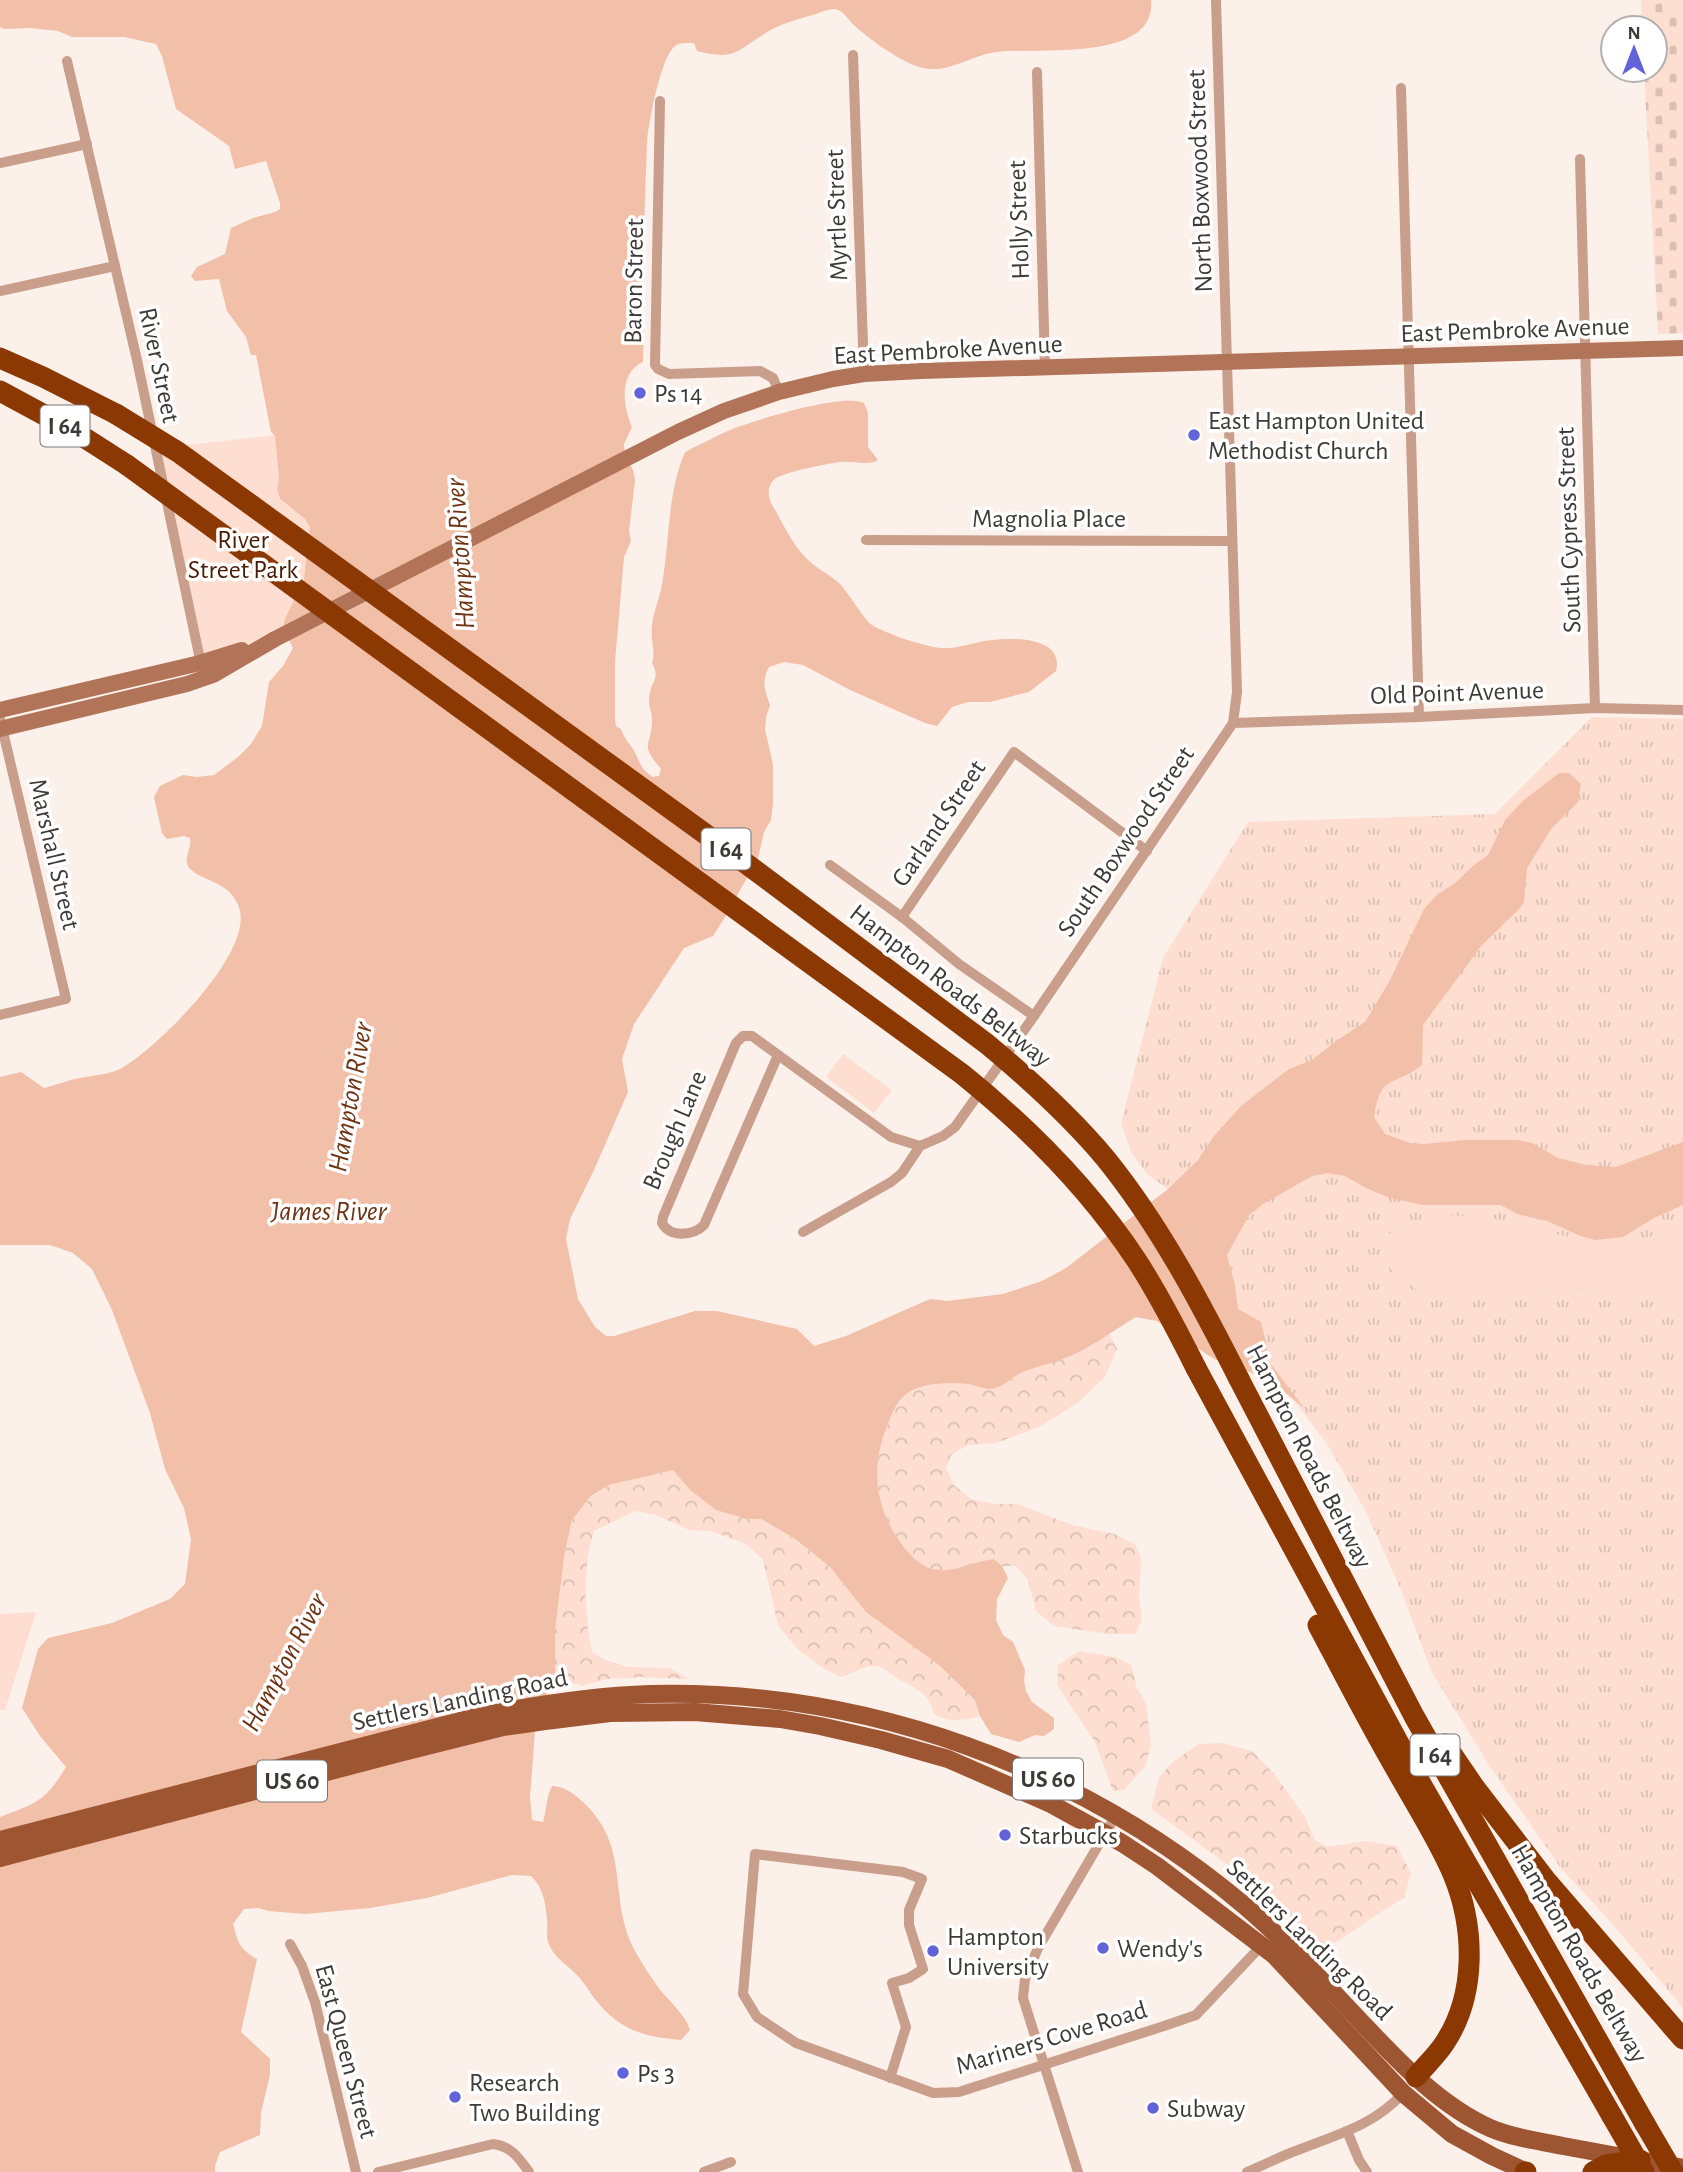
<svg xmlns="http://www.w3.org/2000/svg" width="1683" height="2172" font-family="'Alegreya Sans',sans-serif">
<style>
.grass{fill:url(#grass-tufts)}
.forest{fill:url(#forest-crowns)}
.cemetery{fill:url(#cemetery-stones)}
.park{fill:#fdded0}
.water{fill:#f2bfa8}
.lines{fill:none;stroke-linecap:round;stroke-linejoin:round}
.street{stroke:#c99e8b;stroke-width:10}
.secondary{stroke:#b17458;stroke-width:16}
.primary{stroke:#9e5532;stroke-width:18}
.highway{stroke:#8c3802;stroke-width:21}
.highway-bridge{stroke:#8c3802;stroke-width:21}
.poi-dot{fill:#6262db;stroke:#fff;stroke-width:2.5}
.labels{text-anchor:middle;stroke-width:7;stroke-linejoin:round;paint-order:stroke}
.shield{fill:#fff;stroke:#787574;stroke-width:2}
.shield-label{font-size:24px;font-weight:bold;fill:#3e3a38}
.street-label{font-size:26px;fill:#3e3a38;stroke:#fff}
.poi-label{font-size:26px;fill:#3e3a38;stroke:#fff;text-anchor:start}
.park-label{font-size:26px;fill:#481a02;stroke:#fff}
.water-label{font-size:28px;font-style:italic;fill:#6f3212;stroke:#fff}
</style>
<defs>
<pattern id="grass-tufts" width="24" height="20" patternUnits="userSpaceOnUse" patternTransform="scale(1.75)"><rect width="24" height="20" fill="#fdded0"/><path d="M3 7l-1-3M5 7V3M7 7l1-3M15 17l-1-3M17 17v-4M19 17l1-3" fill="none" stroke="#dabfb3"/></pattern>
<pattern id="forest-crowns" width="20" height="18" patternUnits="userSpaceOnUse" patternTransform="scale(1.75)"><rect width="20" height="18" fill="#fdded0"/><path d="M2 6a3 3 0 1 1 6 0M12 15a3 3 0 1 1 6 0" fill="none" stroke="#dabfb3"/></pattern>
<pattern id="cemetery-stones" width="16" height="16" patternUnits="userSpaceOnUse" patternTransform="scale(1.75)"><rect width="16" height="16" fill="#fdded0"/><path d="M2 7V4a2 2 0 0 1 4 0v3zM10 15v-3a2 2 0 0 1 4 0v3z" fill="#dabfb3"/></pattern>
</defs>
<rect width="100%" height="100%" fill="#fcf0eb"/>
<path class="grass" d="M1592 717 1683 719V2008L1610 1921 1560 1867 1489 1765 1432 1673 1401 1590 1366 1512 1327 1444 1270 1369 1238 1309 1235 1285 1227 1254 1188 1170 1168 1189 1148 1175 1131 1152 1121 1123 1163 958 1248 822 1495 814Z"/>
<g class="forest">
<path d="M1109 1333 1117 1349 1105 1377 1080 1401 1041 1426 996 1443 968 1445 951 1455 946 1468 954 1485 971 1499 994 1504H1017L1072 1525 1114 1534 1135 1544 1141 1558 1139 1599 1142 1620 1135 1634H1108L1054 1626 1036 1611 1028 1580 1016 1566H1002L994 1559C973 1561 954 1575 932 1569 921 1566 910 1555 903 1546 875 1509 870 1469 887 1426 891 1416 895 1405 903 1398 919 1383 947 1381 969 1384 976 1385 983 1390 989 1389 1001 1388 1008 1380 1017 1375 1034 1365 1055 1362 1073 1355 1085 1349 1098 1340 1109 1333Z"/>
<path d="M673 1470 689 1489 748 1519H761L794 1538 830 1567 866 1611 939 1665 976 1700 980 1716C963 1721 947 1723 933 1713 931 1694 915 1688 900 1680 890 1674 884 1665 871 1666 867 1666 847 1675 841 1677L823 1668 798 1650 778 1625 763 1560 746 1544 711 1531 689 1530 656 1515 635 1511 594 1531C582 1569 584 1612 592 1652L605 1660 628 1667 670 1668 689 1679 643 1677 607 1679 582 1686 555 1677V1630L565 1551 572 1520 591 1497 609 1485Z"/>
<path d="M1079 1651 1115 1657 1131 1665 1137 1688 1146 1704 1151 1743 1146 1765 1124 1790 1113 1791 1095 1742 1057 1685 1058 1665Z"/>
<path d="M1222 1743 1252 1751 1275 1775 1305 1817 1315 1840 1327 1847 1365 1841 1397 1846 1411 1873 1404 1898C1375 1914 1350 1935 1322 1950 1273 1896 1210 1851 1151 1809L1159 1777 1174 1761 1199 1744Z"/>
</g>
<path class="cemetery" d="M1641 0H1683V333L1658 334 1644 70H1655V28H1642Z"/>
<g class="park">
<path d="M275 435 279 478 277 490 279 499 305 519 310 527 307 568 304 579 284 621V630L256 644 200 664 152 449Z"/>
<path d="M843 1054 892 1090 874 1113 826 1077Z"/>
<path d="M1438 1215 1474 1216 1509 1221 1594 1244H1621L1652 1236 1669 1222 1683 1217V1293C1629 1290 1575 1288 1522 1290 1492 1291 1460 1301 1431 1295 1415 1291 1392 1275 1384 1260 1381 1253 1382 1241 1388 1235 1399 1226 1424 1219 1438 1215Z"/>
<path d="M36 1612 5 1710H0V1614Z"/>
</g>
<path class="water" d="M0 0H1151C1157 63 1036 47 997 52 969 55 946 77 916 66 899 60 867 38 854 25 847 19 844 10 834 9 828 9 819 13 813 15 797 19 777 25 764 34 734 53 735 60 697 51L694 43C686 43 678 42 673 48 660 62 649 121 647 141L641 318 644 319 643 362C618 373 623 407 632 427L624 444 625 455 633 470 635 480 629 531 631 541 624 557 618 627 615 661V720L616 726 621 729C624 738 628 742 633 749 641 762 638 767 653 777L659 776 661 769C638 742 652 748 652 719 652 712 648 705 649 698 651 679 661 680 652 663 656 652 650 638 652 626 653 612 660 598 662 584 670 540 667 494 685 452 701 444 718 435 735 428 760 419 842 393 864 403L868 413V447L878 460C869 466 853 461 841 462 829 463 786 472 776 478 768 484 767 494 771 503 782 521 790 541 805 557 815 568 828 573 839 583 849 593 864 620 872 625 881 631 911 642 922 644 928 646 937 648 943 648 957 649 972 643 985 641 1007 637 1065 635 1056 671L1029 692 990 702H968L952 707 937 726 925 723 850 690 803 665 784 662 769 667C761 681 765 691 770 705L766 717 765 729 773 765V804L771 820 764 832 758 858 725 917 713 936 684 948 634 1024 622 1059 628 1092 594 1170 570 1219 566 1239 578 1299 595 1327 606 1336H614L695 1311H717L797 1329 814 1346 846 1336 930 1299 947 1301 1003 1294 1042 1281 1066 1268 1168 1189 1198 1160 1214 1136 1241 1106 1289 1069 1312 1060 1339 1039 1365 1022 1389 982 1424 909 1438 894 1454 884 1474 865 1488 855 1505 820 1524 800 1559 773H1569L1581 784 1578 802 1551 829 1527 868 1524 902 1520 908 1481 946 1423 1025 1422 1065C1394 1088 1381 1071 1374 1117L1385 1134 1410 1143 1424 1144 1465 1140H1517L1532 1143 1558 1158 1586 1165 1616 1167 1683 1142V1205L1654 1218 1623 1237 1596 1240 1583 1237 1547 1221 1517 1214 1501 1205H1423L1390 1198 1366 1188 1345 1176 1328 1173 1312 1176 1263 1204 1249 1215 1227 1255 1235 1285 1238 1309 1261 1322 1267 1347V1359L1304 1408 1268 1379 1214 1359 1157 1321 1136 1317C1116 1329 1097 1343 1077 1353 1059 1362 1039 1365 1021 1373 1010 1378 1002 1389 989 1389 982 1389 975 1385 968 1384 947 1382 919 1382 902 1398 895 1405 891 1417 887 1426 870 1469 875 1509 903 1546 910 1555 921 1566 932 1569 954 1574 973 1561 994 1559L1002 1566 1008 1578 997 1599 996 1620 1003 1635 1013 1642 1025 1670 1024 1681 1026 1691 1032 1702 1054 1718V1729L1044 1736 1035 1735 1019 1742 991 1734 980 1716 975 1700 939 1665 866 1612 830 1567 794 1538 761 1519H748L716 1510 689 1489 673 1470 609 1485 591 1496 572 1520 565 1551 555 1630V1677L536 1717 530 1798 532 1820 543 1822C547 1809 546 1797 552 1786 566 1787 573 1793 584 1803 632 1849 607 1899 635 1951 642 1963 650 1976 658 1987 669 2002 684 2012 690 2030L681 2040C647 2037 623 2032 599 2004 591 1995 585 1983 576 1974 565 1963 553 1957 548 1942 546 1935 548 1927 547 1920 546 1904 543 1887 531 1876L512 1875 427 1898 370 1908 306 1914 268 1911 259 1908 244 1909 233 1924C238 1943 239 1948 257 1959L241 2032 270 2059V2074L261 2113 260 2135 220 2152 215 2166V2172H0V1817C36 1803 45 1802 66 1767L40 1736 22 1708 38 1649 48 1638 112 1623 170 1599 185 1584 191 1539 184 1508 165 1469 150 1413 129 1356 112 1310 92 1269 73 1253 50 1245H0V1077L21 1072 44 1088C56 1085 68 1080 80 1078 93 1075 110 1075 122 1068 158 1047 250 956 240 911 233 878 191 881 187 863 185 855 192 848 190 838L184 836 167 839 162 833 154 797 160 786 183 775 197 777 214 775 238 757 251 744 262 726 269 682 283 666 293 648 284 630V621L304 579 310 527 305 519 280 499 277 490 279 478 275 436 271 432 256 355H251L246 337 227 311 219 279 195 281 191 276 197 267 225 254 231 228 253 218 275 212 280 209V203L266 161 235 169 229 146 176 109 162 56 156 44 124 37H72L58 31 30 28 4 29 0 27Z"/>
<g class="lines">
<g class="street">
<path d="M853 55 864 374"/>
<path d="M67 61 137 360 202 669"/>
<path d="M1037 72 1045 367"/>
<path d="M1401 88 1419 717"/>
<path d="M660 101 655 365 658 369 669 374 760 371 773 378 779 392"/>
<path d="M1580 159 1595 708"/>
<path d="M0 163 87 144"/>
<path d="M0 291 115 266"/>
<path d="M866 540 1232 541"/>
<path d="M0 719 66 999 0 1015"/>
<path d="M1233 723 1419 717 1595 708 1683 710"/>
<path d="M830 865 902 917 959 964 1034 1016"/>
<path d="M902 917 1014 752 1147 851"/>
<path d="M778 1055 704 1225C693 1236 670 1238 662 1223L663 1217 736 1043 743 1036H752L891 1137 920 1146"/>
<path d="M803 1232 891 1182 902 1173 920 1146 943 1136 955 1127 1034 1016 1233 723 1237 692 1216 0"/>
<path d="M290 1944 302 1966 315 2002 356 2172"/>
<path d="M890 2078 906 2027 892 1983 909 1978 923 1969 909 1925V1910L922 1879 903 1872 755 1854 743 1994 757 2017 796 2043 933 2093 959 2092 1164 2026 1196 2015 1262 1945"/>
<path d="M1347 2131 1359 2160 1367 2172"/>
<path d="M378 2172 493 2144C511 2146 519 2158 529 2172"/>
<path d="M704 2172 731 2162"/>
<path d="M1078 2172 1023 1998 1025 1979 1038 1948 1116 1815"/>
<path d="M1247 2172C1264 2165 1281 2156 1298 2150 1336 2135 1375 2125 1403 2093"/>
</g>
<g class="secondary">
<path d="M0 710 200 663 242 650"/>
<path d="M0 729 187 684 213 675 275 639 678 432 724 411 779 392 833 379 864 374 921 371 1683 348"/>
</g>
<g class="primary">
<path d="M0 1840 476 1717C533 1705 592 1696 651 1694 867 1689 1080 1767 1245 1906 1288 1943 1326 1985 1365 2026 1402 2065 1441 2106 1490 2128 1513 2138 1539 2141 1563 2146 1603 2153 1643 2161 1683 2168"/>
<path d="M0 1858 399 1753 503 1727 545 1721 610 1713 695 1712 780 1719 820 1726 881 1740 948 1759 1051 1804 1122 1843 1157 1866 1274 1955 1403 2093 1452 2134 1492 2156 1527 2172"/>
</g>
<g class="highway">
<path d="M0 358 43 377 116 414"/>
<path d="M0 391 74 431 127 465"/>
<path d="M1196 1368 1417 1777 1612 2116"/>
<path d="M1239 1379 1414 1716 1645 2124"/>
<path d="M1318 1625C1344 1674 1369 1723 1397 1771 1416 1805 1438 1839 1453 1874 1475 1927 1477 1995 1444 2044 1436 2056 1425 2066 1416 2077"/>
<path d="M1445 1744 1475 1788 1545 1879 1683 2039"/>
<path d="M1525 2172H1526"/>
<path d="M1593 2172 1606 2165 1640 2160"/>
</g>
<g class="highway-bridge">
<path d="M116 414 178 452 744 862 987 1044C1029 1079 1071 1117 1106 1159 1160 1226 1200 1302 1239 1379"/>
<path d="M127 465 962 1074C1029 1128 1089 1188 1137 1261 1159 1295 1178 1332 1196 1368"/>
<path d="M1612 2116 1644 2172"/>
<path d="M1645 2124 1673 2172"/>
</g>
</g>
<g class="poi-dot">
<circle cx="640" cy="393" r="7"/>
<circle cx="1194" cy="435" r="7"/>
<circle cx="1005" cy="1835" r="7"/>
<circle cx="1103" cy="1948" r="7"/>
<circle cx="933" cy="1951" r="7"/>
<circle cx="623" cy="2073" r="7"/>
<circle cx="455" cy="2097" r="7"/>
<circle cx="1153" cy="2108" r="7"/>
</g>
<g class="labels">
<g class="shield">
<rect x="40.5" y="405.5" width="49" height="41" rx="5"/>
<rect x="701.5" y="828.5" width="49" height="41" rx="5"/>
<rect x="1410.5" y="1734.5" width="49" height="41" rx="5"/>
<rect x="1013" y="1758.5" width="70" height="41" rx="5"/>
<rect x="257" y="1760.5" width="70" height="41" rx="5"/>
</g>
<g class="shield-label">
<text x="65" y="434">I 64</text>
<text x="726" y="857">I 64</text>
<text x="1435" y="1763">I 64</text>
<text x="1048" y="1787">US 60</text>
<text x="292" y="1789">US 60</text>
</g>
<g class="street-label">
<text transform="translate(1199 181) rotate(-92)" y="9">North Boxwood Street</text>
<text transform="translate(836 215) rotate(-92)" y="9">Myrtle Street</text>
<text transform="translate(1018 220) rotate(-92)" y="9">Holly Street</text>
<text transform="translate(633 281) rotate(-89)" y="9">Baron Street</text>
<text transform="translate(1515 329) rotate(-2)" y="9">East Pembroke Avenue</text>
<text transform="translate(948 349) rotate(-3)" y="9">East Pembroke Avenue</text>
<text transform="translate(160 365) rotate(78)" y="9">River Street</text>
<text x="1049" y="527">Magnolia Place</text>
<text transform="translate(1568 530) rotate(-92)" y="9">South Cypress Street</text>
<text transform="translate(1457 692) rotate(-2)" y="9">Old Point Avenue</text>
<text transform="translate(938 823) rotate(-56)" y="9">Garland Street</text>
<text transform="translate(1125 841) rotate(-56)" y="9">South Boxwood Street</text>
<text transform="translate(55 854) rotate(77)" y="9">Marshall Street</text>
<text transform="translate(951 985) rotate(38)" y="9">Hampton Roads Beltway</text>
<text transform="translate(674 1130) rotate(-67)" y="9">Brough Lane</text>
<text transform="translate(1310 1456) rotate(63)" y="9">Hampton Roads Beltway</text>
<text transform="translate(460 1699) rotate(-12)" y="9">Settlers Landing Road</text>
<text transform="translate(1310 1939) rotate(44)" y="9">Settlers Landing Road</text>
<text transform="translate(1580 1953) rotate(60)" y="9">Hampton Roads Beltway</text>
<text transform="translate(1051 2037) rotate(-17)" y="9">Mariners Cove Road</text>
<text transform="translate(347 2051) rotate(75)" y="9">East Queen Street</text>
</g>
<g class="poi-label">
<text x="654" y="402">Ps 14</text>
<text x="1208" y="429">East Hampton United<tspan x="1208" dy="30">Methodist Church</tspan></text>
<text x="1019" y="1844">Starbucks</text>
<text x="947" y="1945">Hampton<tspan x="947" dy="30">University</tspan></text>
<text x="1117" y="1957">Wendy's</text>
<text x="637" y="2082">Ps 3</text>
<text x="469" y="2091">Research<tspan x="469" dy="30">Two Building</tspan></text>
<text x="1167" y="2117">Subway</text>
</g>
<g class="park-label">
<text x="243" y="548">River<tspan x="243" dy="30">Street Park</tspan></text>
</g>
<g class="water-label">
<text transform="translate(459 554) rotate(-94)" y="10">Hampton River</text>
<text transform="translate(349 1097) rotate(-80)" y="10">Hampton River</text>
<text x="329" y="1220">James River</text>
<text transform="translate(283 1662) rotate(-62)" y="10">Hampton River</text>
</g>
</g>
<g transform="translate(1634 49)"><circle r="33" fill="#ffffff" stroke="#b2b0af" stroke-width="2"/>
<path d="M0-5L12 26L0 18L-12 26Z" fill="#6262db"/>
<text y="-10" font-size="19" font-weight="bold" text-anchor="middle" fill="#3e3a38">N</text>
</g>
</svg>
